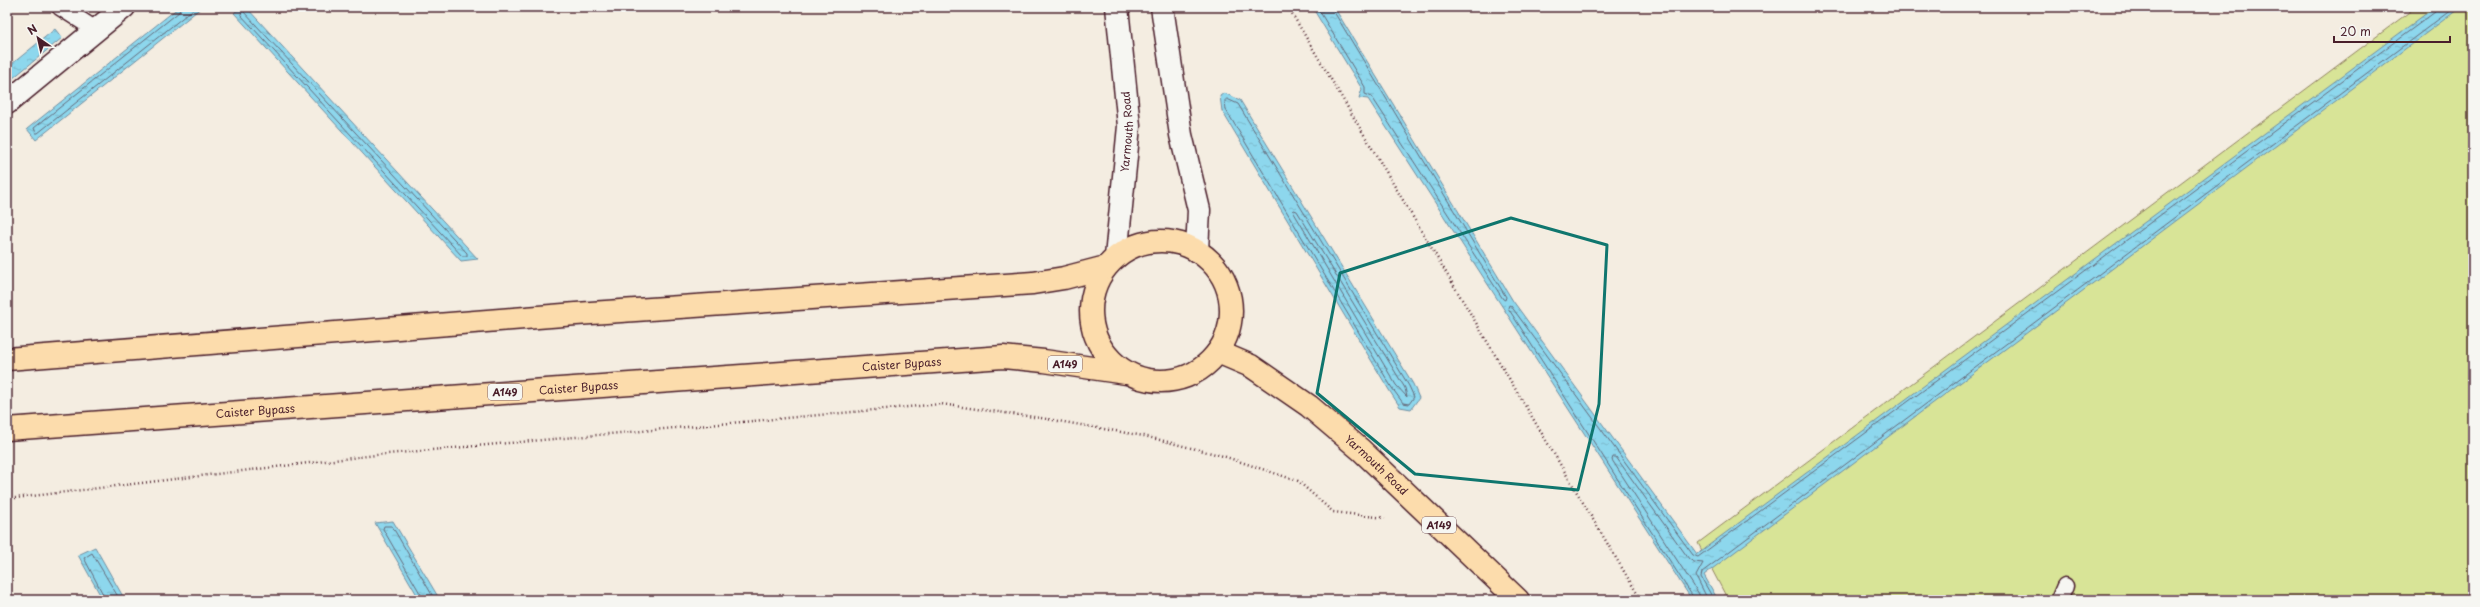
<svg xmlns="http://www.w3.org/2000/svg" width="2480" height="607" font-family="'Playpen Sans',sans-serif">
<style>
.green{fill:#d8e497;stroke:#918261}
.water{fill:url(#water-ripples);stroke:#728d9f}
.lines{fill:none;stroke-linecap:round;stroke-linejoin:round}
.shore{stroke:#656979;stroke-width:1}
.service-casing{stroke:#4a1f2b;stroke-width:19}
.minor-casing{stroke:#4a1f2b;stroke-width:25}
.tertiary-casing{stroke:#4a1f2b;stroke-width:25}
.primary-casing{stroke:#4a1f2b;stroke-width:25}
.path{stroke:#4a1f2b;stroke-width:2.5;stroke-dasharray:1 3;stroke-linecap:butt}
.service{stroke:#f6f6f2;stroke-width:16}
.minor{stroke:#f6f6f2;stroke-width:22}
.tertiary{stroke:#f6f6f2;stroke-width:22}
.primary{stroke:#fcdcac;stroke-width:22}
.marked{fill:none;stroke:#0f766e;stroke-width:3;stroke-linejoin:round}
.labels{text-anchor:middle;stroke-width:3.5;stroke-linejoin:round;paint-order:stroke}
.shield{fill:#f6f6f2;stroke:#7e6067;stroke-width:1}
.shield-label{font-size:10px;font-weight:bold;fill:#4a1f2b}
.street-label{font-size:11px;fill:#4a1f2b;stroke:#f6f6f2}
</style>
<defs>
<pattern id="water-ripples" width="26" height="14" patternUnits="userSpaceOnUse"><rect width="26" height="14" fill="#8dd7ed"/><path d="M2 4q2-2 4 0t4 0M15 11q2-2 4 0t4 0" fill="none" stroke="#7bb8cb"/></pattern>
</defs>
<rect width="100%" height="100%" fill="#f4ede1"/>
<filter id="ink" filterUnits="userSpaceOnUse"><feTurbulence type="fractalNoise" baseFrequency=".025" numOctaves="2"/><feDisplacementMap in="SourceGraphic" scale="8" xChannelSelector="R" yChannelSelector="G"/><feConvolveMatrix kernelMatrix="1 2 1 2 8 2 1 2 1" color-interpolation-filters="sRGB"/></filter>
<g filter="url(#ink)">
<path class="green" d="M2416 7H2473V600H1728L1698 543Z"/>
<g class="water">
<path d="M179 7H202L36 140 27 129Z"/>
<path d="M241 7H246L478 259 461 261 234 13Z"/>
<path d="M1312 7H1334L1513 301 1697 554 2435 7H2461L1704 575 1718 600H1692L1368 99 1359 98 1362 89Z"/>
<path d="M55 29 62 38 7 83V68Z"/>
<path d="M1224 93 1240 100 1413 384 1419 398 1411 409 1400 407 1389 390 1222 111 1220 96Z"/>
<path d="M393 521 440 600H420L375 523Z"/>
<path d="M95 547 125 600H103L78 555Z"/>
</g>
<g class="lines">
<g class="shore">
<path d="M181 7 179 12 34 128 36 133H38L196 7"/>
<path d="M1317 7 1365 87V94L1372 97 1503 299 1505 300 1506 297 1331 7"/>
<path d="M243 11 467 253V256H462L241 15Z"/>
<path d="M1227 99 1238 104 1409 386 1414 397 1409 404 1403 403 1392 388 1226 110 1225 101Z"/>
<path d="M1294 210 1297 211 1405 388 1407 397 1396 385 1294 213Z"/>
<path d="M106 600 84 558 92 553 120 600"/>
<path d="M424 600 383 529 384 526H392L435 600"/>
<path d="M1695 600 1508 308 1509 305 1511 306 1693 555 1698 557 2435 12 2437 7"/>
<path d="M1700 600 1699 594 1612 460 1613 457H1616L1689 559 1694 562 1703 563 1696 576 1708 600"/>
<path d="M1714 600 1701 577 1702 572 2455 7"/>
</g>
<g class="service-casing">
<g id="service">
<path d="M60 7 96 30"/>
<path d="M2059 600 2065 586"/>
</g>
</g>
<g class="minor-casing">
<path id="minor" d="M7 103 124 7"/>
</g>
<g class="tertiary-casing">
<g id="tertiary">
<path d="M1162 7 1181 135 1199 210 1197 251"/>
<path id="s1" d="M1116 257 1129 126 1117 7"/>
</g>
</g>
<g class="primary-casing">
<g id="primary">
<circle cx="1161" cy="311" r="70"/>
<path id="s2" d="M1218 352 1251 366 1309 406 1361 450 1518 600"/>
<path d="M7 359 576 314 1033 283 1064 278 1106 267"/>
<path id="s3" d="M7 429 1003 357 1044 361 1126 373"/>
</g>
</g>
<g class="path">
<path d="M1288 7 1641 600"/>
<path d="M7 499 376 455 941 404 1041 418 1144 436 1223 456 1298 481 1333 512 1385 518"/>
</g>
<use href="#service" class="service"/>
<use href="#minor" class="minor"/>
<use href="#tertiary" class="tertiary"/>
<use href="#primary" class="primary"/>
</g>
</g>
<path class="marked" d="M1511 218 1607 245 1599 404 1578 490 1415 474 1317 393 1340 273Z"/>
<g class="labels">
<g class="shield">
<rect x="1048" y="356" width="34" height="16" rx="3"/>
<rect x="488" y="384" width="34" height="16" rx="3"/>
<rect x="1422" y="517" width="34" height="16" rx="3"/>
</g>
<g class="shield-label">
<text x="1065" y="368">A149</text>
<text x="505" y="396">A149</text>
<text x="1439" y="529">A149</text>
</g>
<g class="street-label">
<text dy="4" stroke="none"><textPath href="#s1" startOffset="126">Yarmouth Road</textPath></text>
<text dy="4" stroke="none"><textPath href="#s3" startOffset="897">Caister Bypass</textPath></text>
<text dy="4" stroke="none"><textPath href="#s3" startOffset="573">Caister Bypass</textPath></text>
<text dy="4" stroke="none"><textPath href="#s3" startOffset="249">Caister Bypass</textPath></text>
<text dy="4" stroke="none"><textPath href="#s2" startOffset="196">Yarmouth Road</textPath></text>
</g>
</g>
<rect width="2480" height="607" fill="none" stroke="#f6f6f2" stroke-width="24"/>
<rect x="12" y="12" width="2456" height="583" fill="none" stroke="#4a1f2b" stroke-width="1.5" filter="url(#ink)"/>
<g transform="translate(38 38) rotate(326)" stroke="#f6f6f2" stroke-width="3" paint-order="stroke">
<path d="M0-3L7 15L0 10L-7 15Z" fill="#4a1f2b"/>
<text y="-6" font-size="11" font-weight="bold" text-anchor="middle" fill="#4a1f2b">N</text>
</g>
<path d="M2334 36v6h116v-6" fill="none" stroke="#4a1f2b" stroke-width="2"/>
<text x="2340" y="36" font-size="12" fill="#4a1f2b" stroke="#f6f6f2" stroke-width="3" paint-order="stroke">20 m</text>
</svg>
